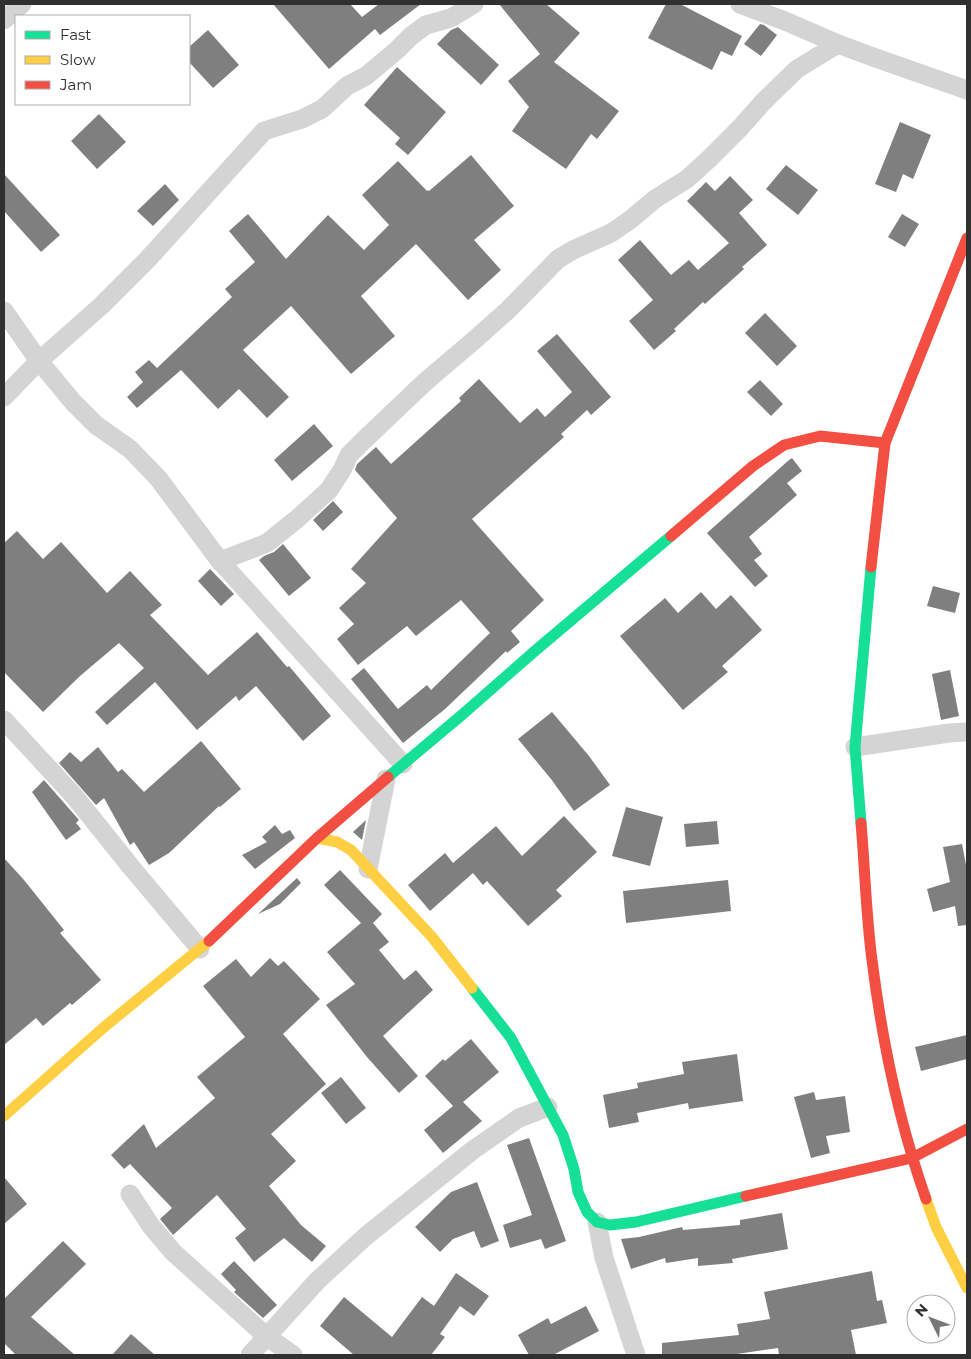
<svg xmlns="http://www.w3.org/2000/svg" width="971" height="1359" font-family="Montserrat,sans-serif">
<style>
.building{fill:#7f7f7f}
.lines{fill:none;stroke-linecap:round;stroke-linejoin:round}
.street{stroke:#d4d4d4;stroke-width:19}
.fast{stroke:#16e098;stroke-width:11}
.slow{stroke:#ffcf43;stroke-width:11}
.jam{stroke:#f24e42;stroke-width:11}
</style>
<rect width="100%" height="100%" fill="#fff"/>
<g class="building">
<path d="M273 4H350L362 17 379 4H421L380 35 375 29 329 69Z"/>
<path d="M499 4H546L580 33 554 62 619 111 597 139 591 134 566 169 512 131 529 107 508 81 540 54Z"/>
<path d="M666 4H680L742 36 732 56 721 51 712 70 648 38Z"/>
<path d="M760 24 764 25 777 35 761 56 744 44Z"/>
<path d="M458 27 499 65 481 85 437 44 451 30Z"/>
<path d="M208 30 239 65 213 88 189 62V47Z"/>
<path d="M397 67 446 112 408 155 395 144 400 138 364 105Z"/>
<path d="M99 114 126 142 97 169 71 141Z"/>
<path d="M900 122 931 135 913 179 903 174 896 192 875 184Z"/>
<path d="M471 155 514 206 474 240 501 270 468 300 416 244 361 296 395 336 351 374 291 306 243 350 289 397 267 418 239 389 218 409 181 370 137 408 127 397 143 382 135 372 149 360 157 368 232 297 225 289 255 262 229 231 248 214 286 259 328 215 364 250 389 225 362 195 398 161 427 191 428 190 429 191Z"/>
<path d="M786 165 818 190 798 215 766 189Z"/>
<path d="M4 174 60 235 41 252 4 211Z"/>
<path d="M730 176 753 200 739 213 767 245 742 267 744 269 705 304 703 302 674 329 676 331 654 350 629 321 653 300 618 260 640 240 671 275 689 260 698 270 729 243 687 201 706 182 715 191Z"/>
<path d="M165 184 179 200 153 226 137 211Z"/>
<path d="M902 214 919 224 905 247 888 237Z"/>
<path d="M765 313 797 346 777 366 745 333Z"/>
<path d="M557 334 611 397 591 415 587 410 561 434 564 437 472 519 544 600 511 631 520 642 507 653 506 651 445 709 403 743 351 679 364 668 398 709 427 685 431 690 490 633 461 600 416 636 407 626 358 665 337 639 354 624 339 608 366 583 351 569 397 518 355 470 357 464 376 447 391 464 461 401 459 398 479 379 520 423 537 408 545 417 572 392 537 351Z"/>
<path d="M760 380 783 404 771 416 747 392Z"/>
<path d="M314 424 333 446 292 481 274 460Z"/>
<path d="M792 458 802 471 787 483 797 495 749 537 762 554 754 560 768 576 755 587 707 533 789 460Z"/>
<path d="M333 501 343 512 323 531 313 520Z"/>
<path d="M17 531 43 559 61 542 107 593 130 571 162 605 150 615 208 675 257 632 287 667 289 666 331 716 303 741 256 686 239 701 236 696 197 730 155 682 107 725 95 712 144 668 119 643 80 676 43 712 4 672V543Z"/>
<path d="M283 544 311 578 289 596 259 560 264 556 274 552Z"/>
<path d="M210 569 234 594 221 606 198 581Z"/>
<path d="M933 586 960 593 955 613 927 606Z"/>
<path d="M701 592 716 609 731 595 762 630 722 666 728 672 683 710 620 636 665 598 678 613Z"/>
<path d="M950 670 959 716 941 720 932 674Z"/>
<path d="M552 712 589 756 610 785 574 811 551 779 518 739Z"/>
<path d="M201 741 241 789 220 807 219 806 169 853 149 865 134 842 130 845 104 798 96 805 59 763 70 752 81 762 98 747 118 772 122 769 144 792Z"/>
<path d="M44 780 79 820 76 823 81 829 66 840 32 792Z"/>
<path d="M626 807 663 817 650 866 612 856Z"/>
<path d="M564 816 597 852 556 890 562 896 528 926 487 881 483 885 473 873 430 911 408 885 445 853 453 863 496 826 522 856Z"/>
<path d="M366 820 362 840 353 832Z"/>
<path d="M717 821 719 844 686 847 684 824Z"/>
<path d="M275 825 282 834 290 830 295 838 255 869 242 855 267 842 262 837Z"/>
<path d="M962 844 967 870V925L958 926 955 906 933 912 927 889 950 882 943 847Z"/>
<path d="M4 858 24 880 64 930 60 933 101 980 72 1005 70 1003 43 1026 36 1018 4 1045Z"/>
<path d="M340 870 382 914 373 923 389 942 379 950 404 980 416 970 433 990 383 1036 418 1076 399 1093 367 1057 326 1005 355 984 327 952 361 923 324 885Z"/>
<path d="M297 878 301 883 280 904 258 914Z"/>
<path d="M728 880 731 911 626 923 623 891Z"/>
<path d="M270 958 278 966 284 961 320 999 283 1034 326 1084 271 1134 296 1161 269 1186 301 1225 326 1246 312 1262 284 1238 254 1262 235 1238 246 1229 217 1195 173 1235 160 1219 172 1208 130 1164 124 1169 111 1155 144 1124 156 1148 215 1098 197 1077 245 1037 203 986 236 959 251 977Z"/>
<path d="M967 1035V1059L921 1071 915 1047Z"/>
<path d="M471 1039 499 1072 463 1102 482 1121 443 1153 424 1130 453 1106 425 1076 443 1059 445 1061Z"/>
<path d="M737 1054 743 1101 689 1109 688 1103 637 1113 639 1122 609 1128 603 1095 638 1088 637 1083 684 1074 682 1062Z"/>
<path d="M341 1077 366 1108 346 1124 321 1093Z"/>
<path d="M814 1092 816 1100 845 1096 850 1132 826 1136 830 1153 811 1158 794 1097Z"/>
<path d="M529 1138 566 1241 545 1249 541 1239 510 1248 503 1225 532 1215 507 1145Z"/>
<path d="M4 1177 27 1204 4 1224Z"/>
<path d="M477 1182 499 1241 481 1248 474 1231 453 1239 440 1252 415 1227 451 1192Z"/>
<path d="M782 1213 788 1249 732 1259 733 1263 698 1266V1258L666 1263 665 1258 631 1269 621 1239 639 1237 682 1227 683 1230 740 1225V1220Z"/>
<path d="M63 1241 86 1264 31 1317 75 1355H16L4 1343V1299Z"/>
<path d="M234 1261 277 1305 263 1318 234 1292 236 1290 221 1274Z"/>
<path d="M872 1271 877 1301 882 1300 887 1323 851 1330 856 1355H779L778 1348 730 1355H662V1343L739 1335 737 1324 770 1319 764 1292Z"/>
<path d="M456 1273 489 1296 474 1316 460 1306 440 1334 445 1337 431 1355H354L320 1326 344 1297 392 1337 422 1297 434 1306Z"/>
<path d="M586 1306 599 1331 553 1355H529L518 1335 548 1318 551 1324Z"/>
<path d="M131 1334 155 1355H112Z"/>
</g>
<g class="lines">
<g class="street">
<path d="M740 4 785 21 838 44 873 57 967 90"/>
<path d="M4 20 22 4"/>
<path d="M4 311 39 361 73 402 96 425 130 449 158 478 220 561 403 764"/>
<path d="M4 397 39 361 102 305 148 259 264 131 302 119 322 109 347 86 366 76 397 50 411 36 426 25 451 18 474 4"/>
<path d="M220 561 267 543 297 519 329 490 342 470 349 455 364 440 425 382 472 342 508 310 558 259 573 250 611 233 630 220 655 199 687 179 709 159 740 128 763 102 797 69 838 44"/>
<path d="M4 720 75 797 131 867 200 949"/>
<path d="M855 747 949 733 967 732"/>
<path d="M368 869 386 779"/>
<path d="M130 1194 151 1226 173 1252 266 1336 293 1355"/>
<path d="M597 1222 604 1258 636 1355"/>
<path d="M250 1355 317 1281 366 1236 473 1150 519 1118 548 1107"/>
</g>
<g class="fast">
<path d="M388 777 463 714 536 650 671 536"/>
<path d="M861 823 855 747 871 567"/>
<path d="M472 988 511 1038 563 1135 574 1169 578 1192 587 1212 597 1222 610 1225 636 1222 746 1196"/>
</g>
<g class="slow">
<path d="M317 838 337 842 351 850 432 937 472 988"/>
<path d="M4 1116 103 1028 209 941"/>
<path d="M926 1199 936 1227 967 1288"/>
</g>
<g class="jam">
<path d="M671 536 753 466 784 445 820 436 885 443"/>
<path d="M871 567 885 443 967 238"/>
<path d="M861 823C865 869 866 915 872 960 882 1041 899 1122 926 1199"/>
<path d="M209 941 317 838 388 777"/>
<path d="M746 1196 912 1158 967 1129"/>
</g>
</g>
<rect width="971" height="1359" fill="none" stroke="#303030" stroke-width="10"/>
<rect x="15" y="15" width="175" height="90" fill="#ffffff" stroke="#acacac"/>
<rect x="25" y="31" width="25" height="8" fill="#16e098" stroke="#acacac"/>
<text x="60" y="40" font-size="15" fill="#303030">Fast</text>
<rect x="25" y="56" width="25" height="8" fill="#ffcf43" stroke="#acacac"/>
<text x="60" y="65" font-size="15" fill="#303030">Slow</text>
<rect x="25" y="81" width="25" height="8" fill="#f24e42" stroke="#acacac"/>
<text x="60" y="90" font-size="15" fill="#303030">Jam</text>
<g transform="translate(931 1319) rotate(312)"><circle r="24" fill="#ffffff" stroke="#acacac"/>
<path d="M0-4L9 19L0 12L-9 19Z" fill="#787878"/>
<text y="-8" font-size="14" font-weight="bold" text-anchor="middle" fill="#303030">N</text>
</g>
</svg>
